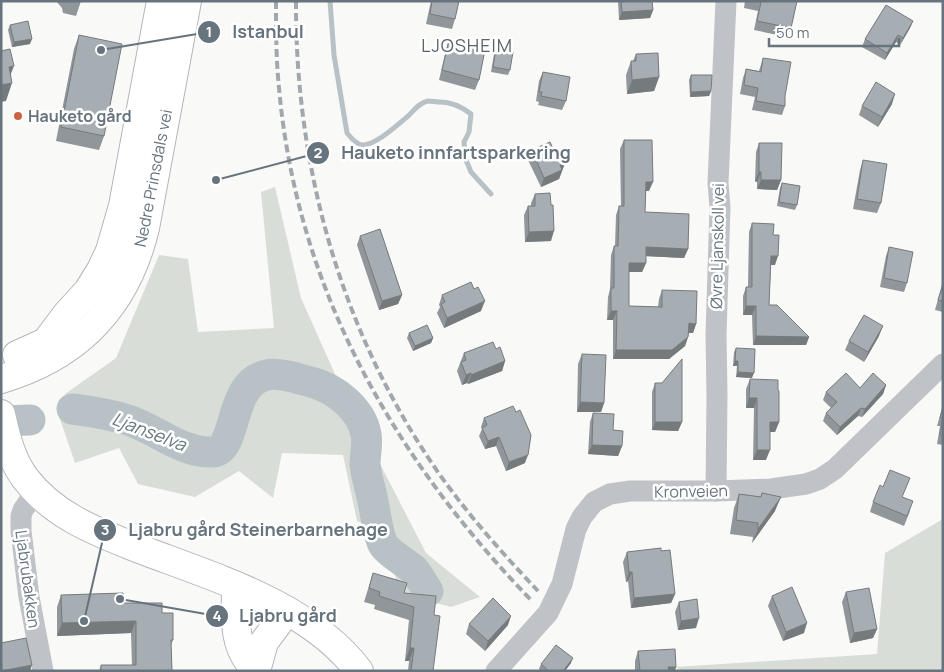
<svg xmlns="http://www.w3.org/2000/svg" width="944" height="672" font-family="Manrope,sans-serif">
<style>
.green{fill:#d9ddd7}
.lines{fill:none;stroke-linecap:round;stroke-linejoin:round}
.stream{stroke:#b8c2c6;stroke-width:5}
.river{stroke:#b8c2c6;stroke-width:31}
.secondary-casing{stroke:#b4b8bc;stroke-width:30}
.primary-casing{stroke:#b3b7ba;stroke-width:30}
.street{stroke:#bfc2c6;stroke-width:21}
.secondary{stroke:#fff;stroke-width:28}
.primary{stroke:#fff;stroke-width:28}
.rail{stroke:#a1a7ac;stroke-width:4;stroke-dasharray:8 4;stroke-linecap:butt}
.wall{fill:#90969a}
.shaded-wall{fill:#757a7d}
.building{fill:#a7aeb3;stroke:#757a7d}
.poi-dot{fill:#cd6343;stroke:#fff;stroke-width:2}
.labels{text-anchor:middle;stroke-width:5;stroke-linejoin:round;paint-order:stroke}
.poi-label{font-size:16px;font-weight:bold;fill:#67747e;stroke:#fff;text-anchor:start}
.street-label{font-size:16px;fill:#67747e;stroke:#fff}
.neighbourhood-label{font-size:18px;letter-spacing:1px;fill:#59636a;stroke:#fff}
.water-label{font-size:18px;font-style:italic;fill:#68797f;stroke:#fff}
.leader{fill:none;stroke:#67747e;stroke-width:2}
.callout-dot{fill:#67747e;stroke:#fff;stroke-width:2}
.mark-label{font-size:15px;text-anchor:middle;font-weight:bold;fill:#fff}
.callout-label{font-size:18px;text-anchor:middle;font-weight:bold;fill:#67747e;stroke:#fff;stroke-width:5;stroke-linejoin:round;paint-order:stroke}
</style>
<rect width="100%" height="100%" fill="#f9f9f7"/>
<g class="green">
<path d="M275 187 301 298 343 392 426 553 480 597 451 607 398 593 389 536 357 521 343 455 282 453 273 498 239 471 195 497 138 484 119 448 75 463 60 419 65 394 116 358 159 255 188 259 198 332 274 328 261 192Z"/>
<path d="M943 519V671H683L675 667 877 654 885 553Z"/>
</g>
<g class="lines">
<path class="stream" d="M330 1 334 55 347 133C351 138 356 144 362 145 375 146 397 125 407 117 414 111 418 103 428 101 432 101 436 102 440 102 452 102 462 107 471 114L469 132 464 142 466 160 471 172 491 194"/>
<g class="river">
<path d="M72 409C88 411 112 415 128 420 156 429 181 453 212 452 239 451 227 383 267 375 278 372 300 379 311 382 335 388 361 409 366 434 368 445 365 454 365 464 366 477 371 489 373 502 376 515 377 529 382 542 385 551 405 562 413 569 419 575 423 584 428 591"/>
<path d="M1 421 30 420"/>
</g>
<g class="secondary-casing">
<g id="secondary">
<path d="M1 414C6 437 11 459 25 478 52 514 92 530 132 546 209 576 308 603 359 671"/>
<path d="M236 586C236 608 233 634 244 654 247 660 252 665 255 671"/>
<path d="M256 671 264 642 287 611"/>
</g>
</g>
<g class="primary-casing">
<g id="primary">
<path d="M17 355 46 342 67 314 88 291 101 270 110 251 123 206 161 1"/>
<path d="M1 379C79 356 126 307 145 228L187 1"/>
</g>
</g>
<g class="street">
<path d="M36 491 23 510 21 516V531L29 597 43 671"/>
<path d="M716 491 717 395 716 335 720 207 718 183 726 1"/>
<path d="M496 671 548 613 562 584 576 529 582 517 594 502 610 494 630 491H716L771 489 806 484 820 479 835 469 943 364"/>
</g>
<use href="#secondary" class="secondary"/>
<use href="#primary" class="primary"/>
<g class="rail">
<path d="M276 1C276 30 276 59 279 88 297 289 393 457 531 600"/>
<path d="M296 1C295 170 343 337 440 475 470 517 503 554 538 591"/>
</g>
</g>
<g class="wall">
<path d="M56 1H81L76 16 63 13 62 8Z"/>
<path d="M431 1H459L455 19 452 29 426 24Z"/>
<path d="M618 1H652L653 10 650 18 619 20Z"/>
<path d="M745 1H797L791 28 787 37 754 30 758 11 744 8Z"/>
<path d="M913 21 910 28 900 45 896 42 885 60 862 47 865 39Z"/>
<path d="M10 25 30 44 12 47 8 30Z"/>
<path d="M79 35 104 136 99 150 56 141 74 49Z"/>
<path d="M449 40 479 80 475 90 439 80 446 50Z"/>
<path d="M496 49 510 70 508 75 491 72 494 54Z"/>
<path d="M636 54 659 77 654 91 627 94 626 75 631 61H633Z"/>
<path d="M763 58 785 96V106L782 115 752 110 755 97 740 94 743 78 746 69 759 71Z"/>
<path d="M543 72 566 101 562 110 538 105 539 102 536 101 539 81Z"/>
<path d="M691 75 711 91 709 96 690 97 689 80Z"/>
<path d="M892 104 878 127 859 115 862 106Z"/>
<path d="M624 140 649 191H646L645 212 688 249 684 258 646 256V263L642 272H629V306L658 307 659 299 662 290 696 324 693 333H689L688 337 685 346 669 359H613V320H607L608 297 610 289 611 255 614 246H615L616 215 619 206H621L620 149Z"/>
<path d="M759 143 781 180 777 190 757 189V182L755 181 756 152Z"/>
<path d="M532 150 555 153 565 163 559 179 541 187 528 160Z"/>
<path d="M863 160 881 203 877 213 853 209 860 170Z"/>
<path d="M782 183 797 205 795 210 777 206 780 188Z"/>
<path d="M535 194 551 205V241L525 242 524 215 528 206H531V203Z"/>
<path d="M752 223 773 235 775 265H771L769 305 809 337 806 345H753L752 315H743V296L746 287H748L749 232Z"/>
<path d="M360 236 402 295 398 304 379 310 357 245Z"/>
<path d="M889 247 907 283 904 292 880 287 886 256Z"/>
<path d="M943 281V312L935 310Z"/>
<path d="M442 295 481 311 444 328 437 313 440 307 439 305Z"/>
<path d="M409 333 433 338 431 343 413 351 407 338Z"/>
<path d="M879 336 864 362 845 350 849 341Z"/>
<path d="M736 348 752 378 736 377 737 366H733L734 352Z"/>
<path d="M496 349 505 361 502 371 468 384 467 383 462 385 457 371 464 353Z"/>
<path d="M582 354 604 403 601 412H577L578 364Z"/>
<path d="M750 379 779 422 775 432H770L766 460H753L754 408H746V389Z"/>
<path d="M655 383 682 422 678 431 652 430V392Z"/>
<path d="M886 385 883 394 862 417 858 416 837 435 823 421 826 413 831 408 823 400 826 392Z"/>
<path d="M943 405V445L937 444 940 426H937Z"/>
<path d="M593 413 613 430 622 446 618 456 588 454 590 422Z"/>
<path d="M484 418 525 463 506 471 496 446 485 449 479 436 482 429 481 427Z"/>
<path d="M762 493 775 511 752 543 753 537 730 534 734 508 739 494 761 497Z"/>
<path d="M903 497 910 511 904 526 870 512 873 502Z"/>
<path d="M661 551 675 594 671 603 631 608 628 581 626 582 623 562 627 552Z"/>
<path d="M373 573 404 593 434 615 433 671H408L409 661H405L409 620 374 609 375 605 364 602Z"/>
<path d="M846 592 877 629 873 638 850 643 842 602Z"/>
<path d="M61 595 123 603 162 613 173 640 171 645 172 671H99L101 665H132L131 633 57 636V607Z"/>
<path d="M772 596 804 633 783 641 768 606Z"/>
<path d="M679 602 696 628 678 630 675 612Z"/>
<path d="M469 624 508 625 485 651 466 634Z"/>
<path d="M638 651 675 671H635V661Z"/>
<path d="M571 663 565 671H541L539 669 541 664Z"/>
</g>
<g class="shaded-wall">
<path d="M653 10 650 18 619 20 622 12Z"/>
<path d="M913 21 910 28 900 45 903 38Z"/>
<path d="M898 35 896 42 885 60 887 53Z"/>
<path d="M32 39 30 44 12 47 14 42Z"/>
<path d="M14 66 7 84 12 83 6 101 1 102V85L9 67Z"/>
<path d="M659 77 654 91 627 94 632 80Z"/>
<path d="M711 91 709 96 690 97 691 92Z"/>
<path d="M895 94 892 104 878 127 882 117Z"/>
<path d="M565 163 559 179 541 187 544 178 560 165Z"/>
<path d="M759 172H761L757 182 755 181Z"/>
<path d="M761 180H781L777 190 757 189Z"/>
<path d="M646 182H653L649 191H643Z"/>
<path d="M554 231 551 241 525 242 529 232Z"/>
<path d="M646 247 688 249 684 258 643 256Z"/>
<path d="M771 256H778L775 265H768Z"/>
<path d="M629 263H646L642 272H626Z"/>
<path d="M402 295 398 304 379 310 382 301Z"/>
<path d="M485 301 481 311 444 328 447 318Z"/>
<path d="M746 306H756L752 315H743Z"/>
<path d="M611 311H617L613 320H607Z"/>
<path d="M689 323 696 324 693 333H685Z"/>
<path d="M883 326 879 336 864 362 868 352Z"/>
<path d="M756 336 809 337 806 345H753Z"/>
<path d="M688 337 685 346 669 359H613L616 350Z"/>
<path d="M433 338 431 343 413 351 415 346Z"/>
<path d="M505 361 502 371 468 384 471 375Z"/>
<path d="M735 361H738L737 366H733Z"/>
<path d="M738 372 754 373 752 378 736 377Z"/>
<path d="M471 373 467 383 462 385 466 375Z"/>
<path d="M886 385 883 394 862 417 865 409Z"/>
<path d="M749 398H757L754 408H746Z"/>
<path d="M580 402 604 403 601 412H577Z"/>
<path d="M861 408 858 416 837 435 840 427Z"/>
<path d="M655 422H682L678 431 652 430Z"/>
<path d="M770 422H779L775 432H767Z"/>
<path d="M499 437 496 446 485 449 488 441Z"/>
<path d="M592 445 622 446 618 456 588 454Z"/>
<path d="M757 450H770L766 460H753Z"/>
<path d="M528 455 525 463 506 471 509 462Z"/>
<path d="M781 497 775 511 752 543 758 529Z"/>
<path d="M629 572H632L628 581 626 582Z"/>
<path d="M675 594 671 603 631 608 634 598Z"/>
<path d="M511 616 508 625 485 651 488 641Z"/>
<path d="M699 618 696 628 678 630 681 621Z"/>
<path d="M136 621 131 633 57 636 62 623Z"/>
<path d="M807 623 804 633 783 641 786 632Z"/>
<path d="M877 629 873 638 850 643 854 633Z"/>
<path d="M410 648H414L409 661H405Z"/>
<path d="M573 658 571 663 565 671H563Z"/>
<path d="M32 665 30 671H2Z"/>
<path d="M668 667H676L675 671H667Z"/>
</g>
<g class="building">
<path d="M432 1H459L455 19 430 14Z"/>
<path d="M621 1H652L653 10 622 12Z"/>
<path d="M756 1H797L791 28 757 21 761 2Z"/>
<path d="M886 5 913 21 903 38 898 35 887 53 865 39Z"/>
<path d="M28 21 32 39 14 42 10 25Z"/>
<path d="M79 35 122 44 104 136 61 127Z"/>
<path d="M449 40 485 50 479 80 442 70Z"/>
<path d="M10 49 14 66 9 67 12 83 1 85V51Z"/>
<path d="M496 49 513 52 510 70 493 67Z"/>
<path d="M658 53 659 77 632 80 631 61H636V54Z"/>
<path d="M763 58 791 62 785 96V106L756 101 758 88 744 85 746 69 761 72Z"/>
<path d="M543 72 570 77 566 101 541 96 542 92H539Z"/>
<path d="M691 75H712L711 91 691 92Z"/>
<path d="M876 82 895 94 882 117 862 106Z"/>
<path d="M624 140H652L653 182H646L645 212 689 214 688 249 646 247V263H629V306L662 307V290L697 291 696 324 689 323 688 337 672 350H616L617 311H611V288H614V246H618L619 206H624Z"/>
<path d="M550 142 555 153 559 151 565 163 560 165 562 170 544 178 532 150Z"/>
<path d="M759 143H782L781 180H761V172H759Z"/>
<path d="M863 160 887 164 881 203 857 199Z"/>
<path d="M782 183 800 186 797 205 779 202Z"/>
<path d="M550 193 551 205H553L554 231 529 232 528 206H535V194Z"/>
<path d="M752 223 774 224 773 235H779L778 256H771L769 305H777L809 337 756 336V306H746V287H752Z"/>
<path d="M380 229 402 295 382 301 360 236Z"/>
<path d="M889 247 913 252 907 283 884 278Z"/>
<path d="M471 282 474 289 478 287 485 301 447 318 441 304 445 302 442 295Z"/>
<path d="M943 284V301L938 300Z"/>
<path d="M864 315 883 326 868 352 849 341Z"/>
<path d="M427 325 433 338 415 346 409 333Z"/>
<path d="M493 342 496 349 500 347 505 361 471 375V373L466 375 461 362 466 360 464 353Z"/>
<path d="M736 348 755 349 754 373 738 372V361H735Z"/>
<path d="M582 354 606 355 604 403 580 402Z"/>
<path d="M682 359V422H655V383H662Z"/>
<path d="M846 373 860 388 873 373 886 385 865 409 861 408 840 427 826 413 837 402 826 392Z"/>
<path d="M750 379 778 380V390L779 391V422H770V450H757V398H749Z"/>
<path d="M513 406 516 412 520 410 531 435 528 455 509 462 499 437 488 441 482 428 487 425 484 418Z"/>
<path d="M943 406V436L940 435 943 418H940Z"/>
<path d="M593 413 614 414 613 430 623 431 622 446 592 445Z"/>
<path d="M890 470 910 478 902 497 913 501 907 516 873 502 880 485 883 487Z"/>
<path d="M762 493 781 497 758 529V523L736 520 739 494 761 497Z"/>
<path d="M661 548V551L670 550 675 594 634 598 632 572H629L627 552Z"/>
<path d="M373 573 407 583 404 593 436 596 434 615 440 616 433 671H411L414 648H410L414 607 379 596 380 592 369 588Z"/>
<path d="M792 587 807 623 786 632 772 596Z"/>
<path d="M869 588 877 629 854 633 846 592Z"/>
<path d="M123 593V603H162V613H173V640H171L172 671H101V665H136V621L62 623 61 595Z"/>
<path d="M493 598 511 616 488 641 469 624Z"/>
<path d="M697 599 699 618 681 621 679 602Z"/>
<path d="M26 638 32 665 1 671V643Z"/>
<path d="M556 645 573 658 563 671H549L541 664Z"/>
<path d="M675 649 676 667H668L669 671H640L638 651Z"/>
</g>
<circle class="poi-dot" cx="18" cy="116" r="5"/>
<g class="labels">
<g class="poi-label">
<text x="28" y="122">Hauketo gård</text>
</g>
<g class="street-label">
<text transform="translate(153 178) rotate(-79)" y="6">Nedre Prinsdals vei</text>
<text transform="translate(717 246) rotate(-89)" y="6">Øvre Ljanskoll vei</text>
<text transform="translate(691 491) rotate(-1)" y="6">Kronveien</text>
<text transform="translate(28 579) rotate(82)" y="6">Ljabrubakken</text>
</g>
<g class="neighbourhood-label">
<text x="467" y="52">LJOSHEIM</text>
</g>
<g class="water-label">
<text transform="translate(149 432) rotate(21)" y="6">Ljanselva</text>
</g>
</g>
<path class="leader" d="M101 50L209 32M216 180L318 153M84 621L105 530M120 599L217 616"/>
<g class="callout-dot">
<circle cx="101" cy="50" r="5"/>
<circle cx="216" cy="180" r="5"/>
<circle cx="84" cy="621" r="5"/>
<circle cx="120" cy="599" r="5"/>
<circle cx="209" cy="32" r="12"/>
<circle cx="318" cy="153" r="12"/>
<circle cx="105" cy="530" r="12"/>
<circle cx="217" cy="616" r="12"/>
</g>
<g class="mark-label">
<text x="209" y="37">1</text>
<text x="318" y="158">2</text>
<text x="105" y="535">3</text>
<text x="217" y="621">4</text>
</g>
<g class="callout-label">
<text x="268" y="38">Istanbul</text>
<text x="456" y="159">Hauketo innfartsparkering</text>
<text x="258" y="536">Ljabru gård Steinerbarnehage</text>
<text x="288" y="622">Ljabru gård</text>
</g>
<rect width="944" height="672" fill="none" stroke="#67747e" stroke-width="5"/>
<path d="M769 38v8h130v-8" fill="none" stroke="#67747e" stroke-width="2.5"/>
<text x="776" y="38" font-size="15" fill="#67747e" stroke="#ffffff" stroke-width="4" paint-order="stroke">50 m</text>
</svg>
